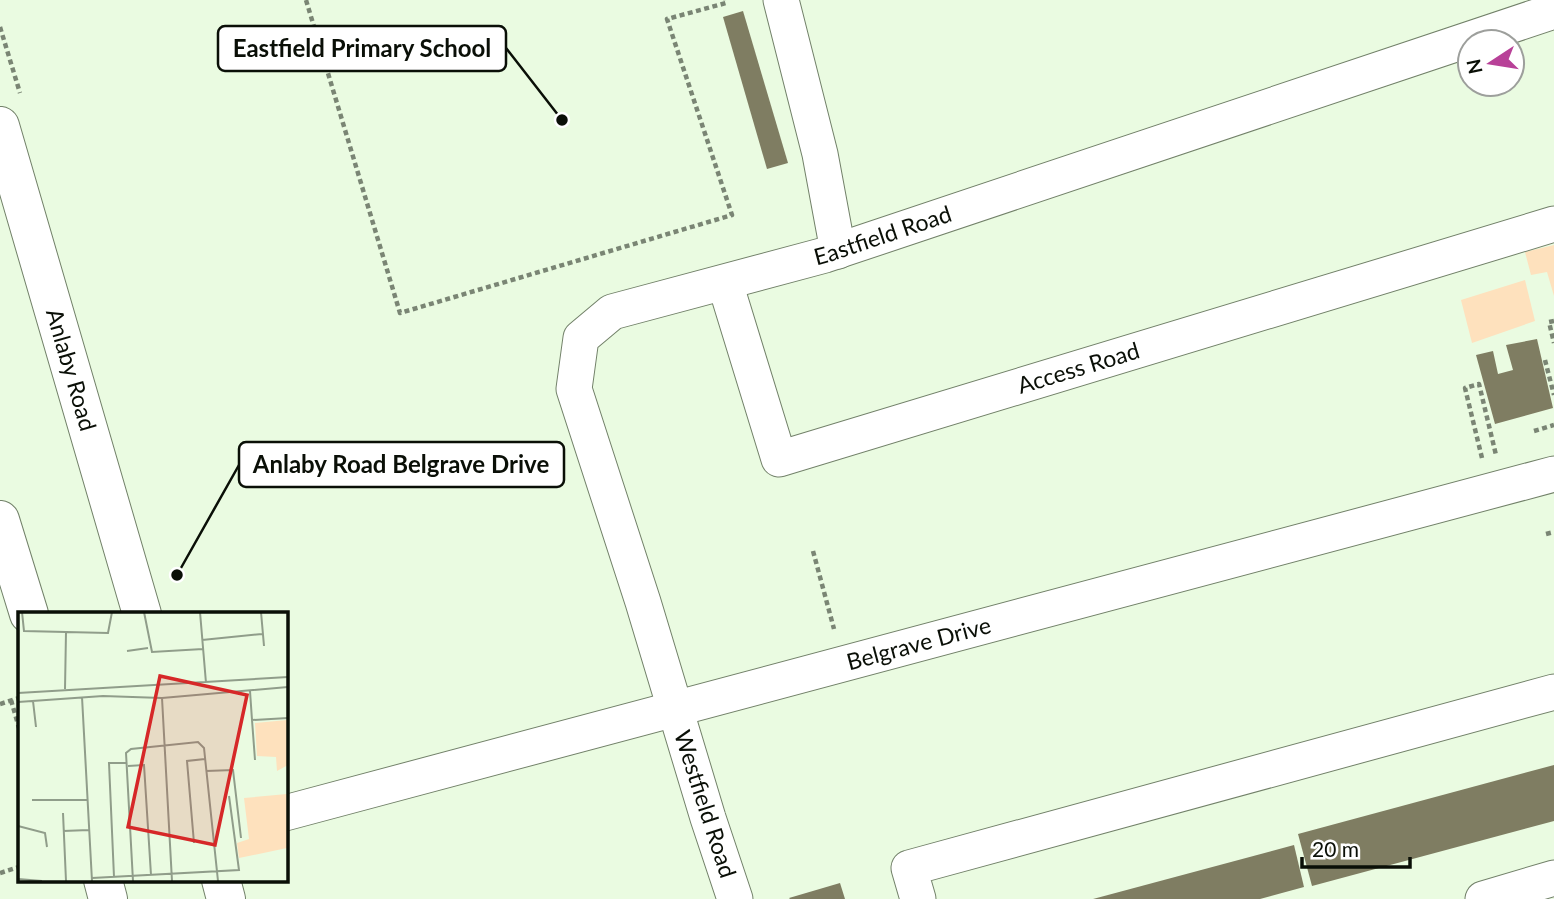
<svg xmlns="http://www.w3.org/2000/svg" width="1554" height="899" font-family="Lato,sans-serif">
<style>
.green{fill:#fee1bd}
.building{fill:#7f7d62}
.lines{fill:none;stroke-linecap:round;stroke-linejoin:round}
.minor-casing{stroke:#728169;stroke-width:37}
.major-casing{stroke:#728169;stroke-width:40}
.path{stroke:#7a8574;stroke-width:4.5;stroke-dasharray:5 3.5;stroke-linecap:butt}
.minor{stroke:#fff;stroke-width:35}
.major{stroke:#fff;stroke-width:38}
.labels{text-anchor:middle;stroke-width:5;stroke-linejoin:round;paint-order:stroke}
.street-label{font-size:23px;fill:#0a0f07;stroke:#fff}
.inset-road{fill:none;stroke:#909d8a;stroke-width:2}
.view{fill:#d62828;fill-opacity:0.15;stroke:#d62828;stroke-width:3.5}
.inset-edge{fill:none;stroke:#0a0f07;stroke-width:3.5}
.leader{fill:none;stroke:#0a0f07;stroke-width:2.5}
.callout-dot{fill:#0a0f07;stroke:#fff;stroke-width:2.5}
.callout{fill:#fff;stroke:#0a0f07;stroke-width:2.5}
.callout-label{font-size:24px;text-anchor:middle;font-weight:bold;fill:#0a0f07}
</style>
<rect width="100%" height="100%" fill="#eafbe1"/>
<g class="green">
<path d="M1554 245V296L1547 272 1531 275 1525 252Z"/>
<path d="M1525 280 1535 321 1472 343 1461 300Z"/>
</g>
<g class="building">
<path d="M743 11 788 163 767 169 723 17Z"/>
<path d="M1537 339 1553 408 1495 424 1476 355 1493 351 1498 374 1513 370 1506 345Z"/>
<path d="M1554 765V821L1312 886 1298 834Z"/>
<path d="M1294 845 1304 887 1260 899H1093Z"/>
<path d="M840 883 845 899H790L789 898Z"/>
</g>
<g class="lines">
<g class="minor-casing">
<g id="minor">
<path d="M781 0 820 154 838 251"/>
<path id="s1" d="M725 283 779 459 1554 224"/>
<path id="s2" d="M285 813 1554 474"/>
<path id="s3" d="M735 899 708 818 643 602 574 389 581 338 612 312 825 255 1554 11"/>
<path d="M918 899 909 868 1554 692"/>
<path d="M1483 899 1554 878"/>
</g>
</g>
<g class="major-casing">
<g id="major">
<path id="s4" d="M0 126 142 614"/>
<path d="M0 520 29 614"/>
<path d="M103 880 108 899"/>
<path d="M221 880 226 899"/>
</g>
</g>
<g class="path">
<path d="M306 0 400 313 732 215 667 19 726 3 725 0"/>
<path d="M0 27 20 93"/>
<path d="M1554 321 1549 322 1554 343"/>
<path d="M1545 360 1554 395"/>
<path d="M1534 431 1554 425"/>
<path d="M1482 458 1465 388 1479 384 1496 455"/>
<path d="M1546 534 1554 532"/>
<path d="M813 551 834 629"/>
<path d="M11 700 19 728"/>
<path d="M0 704 19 698"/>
<path d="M0 873 19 867"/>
</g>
<use href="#minor" class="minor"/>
<use href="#major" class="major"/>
</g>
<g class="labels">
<g class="street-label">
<text dy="8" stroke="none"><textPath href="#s3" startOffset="908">Eastfield Road</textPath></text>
<text dy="8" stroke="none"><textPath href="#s1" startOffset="497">Access Road</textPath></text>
<text dy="8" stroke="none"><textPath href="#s4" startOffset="254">Anlaby Road</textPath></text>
<text dy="8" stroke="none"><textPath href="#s2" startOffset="656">Belgrave Drive</textPath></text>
<text transform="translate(705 804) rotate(72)" y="8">Westfield Road</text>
</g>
</g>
<g transform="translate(18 612)">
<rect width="270" height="270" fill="#eafbe1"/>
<path d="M269 108 270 153 259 159 258 145 239 144 237 111ZM269 182V236L221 246 219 231 231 227 226 186Z" fill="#fee1bd"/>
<path class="inset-road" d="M4 0 6 19 90 21 94 0M126 0 134 40 185 37M182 0 188 71M243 0 246 34M184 28 244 22M109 39 130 36M47 77 48 20M232 79 234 108 270 106M0 81 270 65M64 85 74 269M144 86 154 269M15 89 18 115M0 90 85 84 144 86 270 75M234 108 237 148M110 154 126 153 133 263M188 159 215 158 223 226M14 188H70M45 201 48 269M0 214 27 221 29 235M45 219 71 218M176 231 169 149 187 147M96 265 91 151H108M74 266 221 258 211 184M0 267 24 269M115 269 108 141 113 137 180 130 186 136 200 269"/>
<path class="view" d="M142 64 229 83 197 233 110 215Z"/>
<rect width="270" height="270" class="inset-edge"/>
</g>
<path class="leader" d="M562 120L506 48M177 575L239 465"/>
<g class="callout-dot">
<circle cx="562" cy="120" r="7"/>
<circle cx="177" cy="575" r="7"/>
</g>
<g class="callout">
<rect x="218" y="26" width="288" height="45" rx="7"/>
<rect x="239" y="442" width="325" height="45" rx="7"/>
</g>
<g class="callout-label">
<text x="362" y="57">Eastfield Primary School</text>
<text x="401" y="473">Anlaby Road Belgrave Drive</text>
</g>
<g transform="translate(1491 63) rotate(258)"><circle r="33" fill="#ffffff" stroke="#9d9f9c" stroke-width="2"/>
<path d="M0-5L12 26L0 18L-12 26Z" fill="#b84198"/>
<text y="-10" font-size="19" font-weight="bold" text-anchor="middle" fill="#0a0f07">N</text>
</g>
<path d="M1302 857v10h108v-10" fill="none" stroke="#0a0f07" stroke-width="3.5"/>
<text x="1312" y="857" font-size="21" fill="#0a0f07" stroke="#ffffff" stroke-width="5" paint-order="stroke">20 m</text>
</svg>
